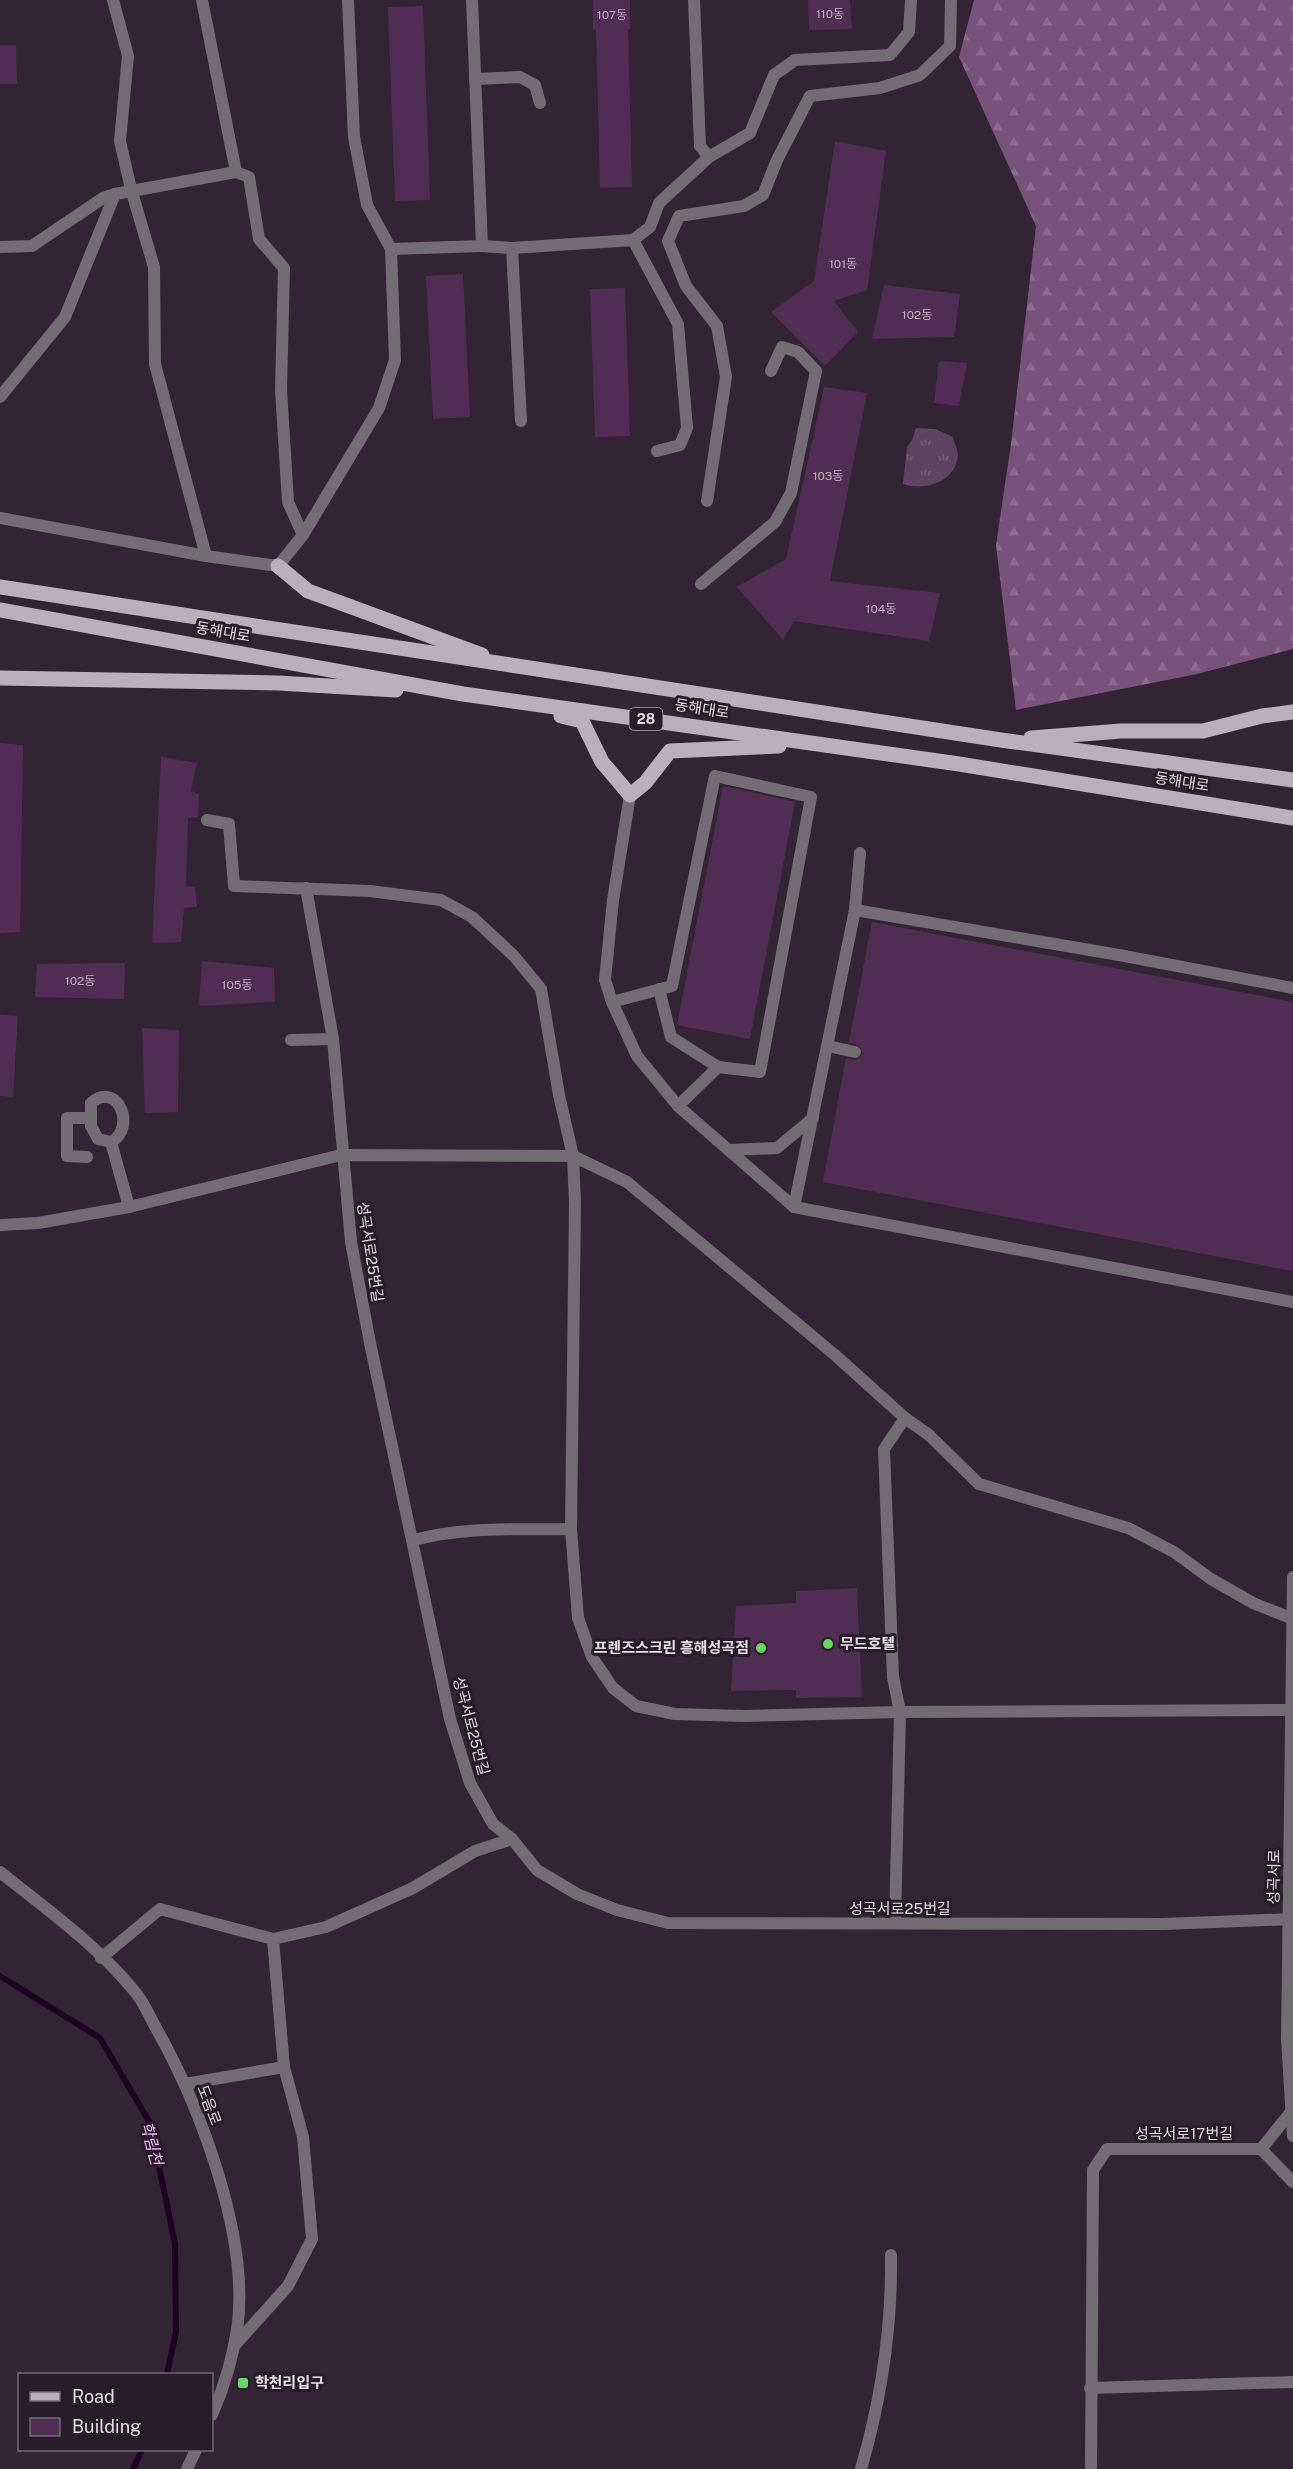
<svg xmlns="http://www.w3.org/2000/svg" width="1293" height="2469" font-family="'Public Sans','Noto Sans KR',sans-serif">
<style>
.forest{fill:url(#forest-firs)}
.park{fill:url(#park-tufts)}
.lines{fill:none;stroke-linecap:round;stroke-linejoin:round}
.stream{stroke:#1e0122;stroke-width:6}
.building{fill:#502e54}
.street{stroke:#736c74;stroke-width:12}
.primary{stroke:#bdaebe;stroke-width:15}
.poi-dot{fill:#68d465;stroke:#281b2a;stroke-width:2}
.labels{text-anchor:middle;stroke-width:6;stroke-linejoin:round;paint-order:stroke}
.number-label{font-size:12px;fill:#c0b0c2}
.shield{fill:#281b2a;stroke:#ada2ae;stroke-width:1.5}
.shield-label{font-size:14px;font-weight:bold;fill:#e6dce7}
.street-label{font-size:15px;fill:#e6dce7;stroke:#281b2a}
.poi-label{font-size:15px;font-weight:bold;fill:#e6dce7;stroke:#281b2a;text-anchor:start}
.water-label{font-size:16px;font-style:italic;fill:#f5bbfb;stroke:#281b2a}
</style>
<defs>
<pattern id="forest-firs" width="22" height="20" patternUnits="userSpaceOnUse" patternTransform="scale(1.5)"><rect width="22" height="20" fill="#77527b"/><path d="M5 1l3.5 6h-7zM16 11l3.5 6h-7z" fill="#8a6a8e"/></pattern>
<pattern id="park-tufts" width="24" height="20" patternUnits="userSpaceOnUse" patternTransform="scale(1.5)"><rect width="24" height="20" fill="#5e4461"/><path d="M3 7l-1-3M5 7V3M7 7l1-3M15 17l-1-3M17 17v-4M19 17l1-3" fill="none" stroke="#755e78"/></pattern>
</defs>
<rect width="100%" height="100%" fill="#322434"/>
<path class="forest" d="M974 0H1293V649L1197 674 1016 710 996 545 1011 444 1036 226 959 57Z"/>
<path class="park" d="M916 428 935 429 953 437C954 443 958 451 958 456 955 483 924 491 903 484L907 447 912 440Z"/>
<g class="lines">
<g class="stream">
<path d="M0 1976 100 2038 150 2123 175 2244 176 2332 167 2374"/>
<path d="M133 2469 142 2450"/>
</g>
</g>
<g class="building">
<path d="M593 0H630V29H628L632 187 600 188 596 30H593Z"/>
<path d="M808 0H850L852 29 809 30Z"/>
<path d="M423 6 430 200 395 201 388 7Z"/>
<path d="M0 45H16L17 84H0Z"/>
<path d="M835 141 886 151 867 290 834 301 858 332 825 366 771 312 814 281Z"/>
<path d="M463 274 470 417 433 419 426 276Z"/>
<path d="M884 285 960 294 954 337 872 339Z"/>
<path d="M625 288 630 436 595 437 590 289Z"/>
<path d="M939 361 967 363 959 406 934 403Z"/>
<path d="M824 387 867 393 830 581 940 593 929 641 794 621 783 640 737 587 786 559Z"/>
<path d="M0 743 23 745 20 932 0 933Z"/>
<path d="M161 757 197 763 191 791 199 794 198 817 188 818 186 886 195 887 197 907 184 908 181 942 152 943Z"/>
<path d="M723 786 795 802 750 1039 677 1025Z"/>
<path d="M872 922 1293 1002V1271L823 1182 846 1058 857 1060 863 1053 860 1046 849 1042Z"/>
<path d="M202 961 274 968 275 1002 199 1006Z"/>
<path d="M125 963 124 999 35 997 37 964Z"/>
<path d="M0 1015 18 1016 13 1097 0 1096Z"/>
<path d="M142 1028 179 1030 178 1112 145 1113Z"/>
<path d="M857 1588 862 1697 796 1698V1690L731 1691 736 1606 796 1603V1591Z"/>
</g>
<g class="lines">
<g class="street">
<path d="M113 0 128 56 120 141 131 189 154 267 155 364 206 556"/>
<path d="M694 0 700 146 709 157"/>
<path d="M475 79 520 77 535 85 540 103"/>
<path d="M236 172 249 177 259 239 284 268 281 390 288 502 303 535"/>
<path d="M633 240 650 227 659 203 709 157 750 133 774 75 795 60 890 55 909 32 911 0"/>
<path d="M482 246 512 248 521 421"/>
<path d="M0 247 32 246 103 198 115 194 236 172 202 0"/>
<path d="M512 248 633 240 678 324 687 428 680 445 657 451"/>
<path d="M391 249 482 246 472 0"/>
<path d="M0 397 65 317 115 194"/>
<path d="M707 501 726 377 717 326 686 286 668 241 679 216 744 206 763 195 777 160 810 96 880 88 920 75 950 46 951 0"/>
<path d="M0 518 206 556 278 566 303 535 379 408 395 360 391 249 367 205 354 137 348 0"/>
<path d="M701 584 775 522 791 493 816 371 798 352 782 347 771 371"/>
<path d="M630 795 613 900 605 980 612 1002 637 1056 678 1106 794 1207 1293 1302"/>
<path d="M207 820 229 824 234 886 370 891 441 900 472 917 514 956 541 989 559 1095 573 1156 575 1203 571 1529 578 1618 592 1657 613 1688 636 1706 675 1714 745 1716 900 1712 1293 1710"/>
<path d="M306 888 333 1039 351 1242 370 1343 450 1719 470 1783 493 1824 512 1839 537 1870 577 1894 617 1910 668 1923 1163 1924 1293 1919"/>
<path d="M855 910 860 853"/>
<path d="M659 989 671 1037 718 1067"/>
<path d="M612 1002 672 986 715 776 811 797 760 1072 718 1067 678 1106"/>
<path d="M291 1040 333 1039"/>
<path d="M828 1046 855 1052"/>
<path d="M91 1118V1126L98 1139 111 1142"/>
<path d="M729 1150 777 1148 813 1118"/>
<path d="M87 1157 67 1156V1118H91V1103C118 1080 137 1128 111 1142L129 1207"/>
<path d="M794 1207 855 910 1119 955 1293 988"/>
<path d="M0 1225 38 1223 129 1207 341 1155 573 1156 627 1182 835 1355 905 1418 929 1435 979 1484 1128 1528 1174 1552 1211 1579 1253 1603 1293 1619"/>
<path d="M414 1540C465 1526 519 1530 571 1529"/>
<path d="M1293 1577 1287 2039 1293 2136"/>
<path d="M0 1872C47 1909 98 1946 136 1993 144 2003 150 2017 156 2028 200 2106 248 2233 238 2323 234 2354 224 2387 212 2415"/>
<path d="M895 1923 900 1712 893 1677 884 1449 905 1418"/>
<path d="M101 1958 160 1909 273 1939 326 1927 413 1888 475 1851 512 1839"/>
<path d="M185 2084 284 2067"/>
<path d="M1261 2149 1291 2112 1293 2113"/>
<path d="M234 2346 288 2286 312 2239 303 2137 284 2067 273 1939"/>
<path d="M1090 2388 1293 2382"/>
<path d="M187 2469 196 2450"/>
<path d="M861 2469C881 2400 892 2326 891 2255"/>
<path d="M1091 2469 1093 2170 1107 2149H1261L1293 2182"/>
</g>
<g class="primary">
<path d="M278 566 308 591 482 655"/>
<path d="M0 587 1001 740 1293 780"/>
<path d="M0 610 463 694 959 764 1293 818"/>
<path d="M0 678 278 683 396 690"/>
<path d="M561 716 582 721 602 762 630 795 645 783 670 751 779 746"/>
<path d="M1031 738 1121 731H1203L1262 716 1293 712"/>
</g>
</g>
<g class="poi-dot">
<circle cx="828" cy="1644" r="6"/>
<circle cx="761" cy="1648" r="6"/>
<rect x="237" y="2377" width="12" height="12" rx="3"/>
</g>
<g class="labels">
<g class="number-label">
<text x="830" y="18">110동</text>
<text x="612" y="19">107동</text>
<text x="843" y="268">101동</text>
<text x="917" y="319">102동</text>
<text x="828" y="480">103동</text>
<text x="881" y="613">104동</text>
<text x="80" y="985">102동</text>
<text x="237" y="989">105동</text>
</g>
<rect class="shield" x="629.5" y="708" width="33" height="22" rx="4.5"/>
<g class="shield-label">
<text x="646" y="724">28</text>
</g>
<g class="street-label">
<text transform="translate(223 632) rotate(10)" y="5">동해대로</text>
<text transform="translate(702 709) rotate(9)" y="5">동해대로</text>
<text transform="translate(1182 782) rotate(9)" y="5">동해대로</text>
<text transform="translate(370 1252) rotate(81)" y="5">성곡서로25번길</text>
<text transform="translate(471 1726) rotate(75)" y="5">성곡서로25번길</text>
<text transform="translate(1274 1877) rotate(-89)" y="5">성곡서로</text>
<text x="900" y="1914">성곡서로25번길</text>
<text transform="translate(209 2105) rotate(69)" y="5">도음로</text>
<text x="1184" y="2139">성곡서로17번길</text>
</g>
<g class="poi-label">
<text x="840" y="1649">무드호텔</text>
<text x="749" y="1653" text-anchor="end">프렌즈스크린 흥해성곡점</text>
<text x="255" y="2388">학천리입구</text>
</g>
<g class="water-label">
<text transform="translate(152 2143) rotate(75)" y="6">학림천</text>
</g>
</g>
<rect x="18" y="2373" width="195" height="78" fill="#281b2a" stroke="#746876" stroke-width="1.5"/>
<rect x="30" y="2392" width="30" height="9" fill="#bdaebe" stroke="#746876" stroke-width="1.5"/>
<text x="72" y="2403" font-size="18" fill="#e6dce7">Road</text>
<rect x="30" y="2418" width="30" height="18" fill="#502e54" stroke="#746876" stroke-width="1.5"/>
<text x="72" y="2433" font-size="18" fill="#e6dce7">Building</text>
</svg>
